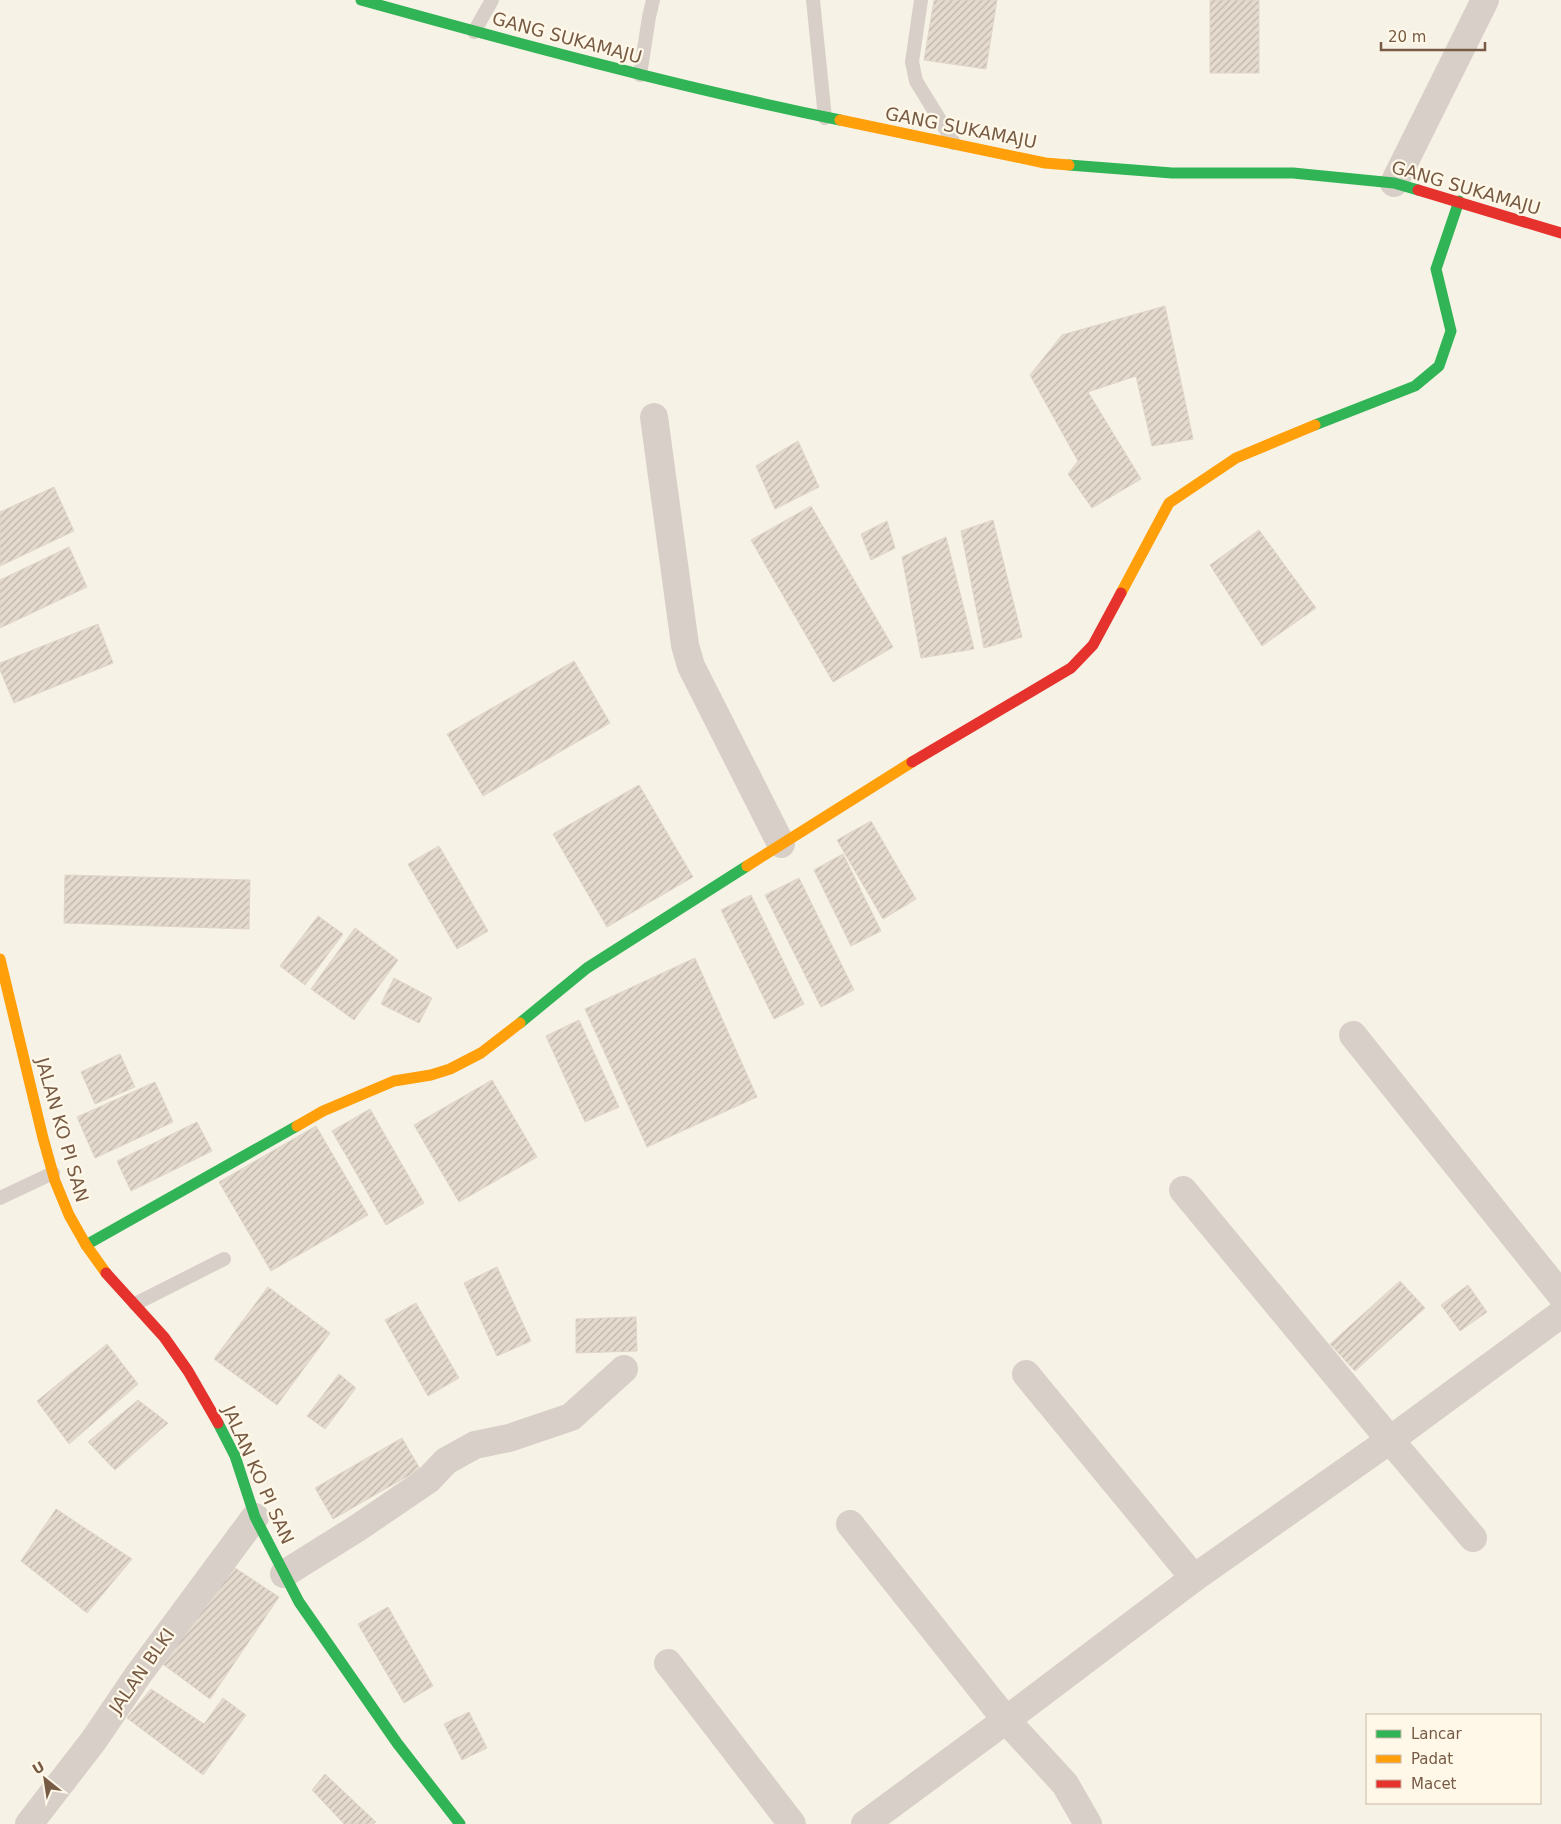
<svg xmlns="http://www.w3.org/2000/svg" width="1561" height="1824" font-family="'DejaVu Sans',sans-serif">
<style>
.building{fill:url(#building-hatch);stroke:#e0d5c8}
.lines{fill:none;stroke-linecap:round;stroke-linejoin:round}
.lane{stroke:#d8d0c8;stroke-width:14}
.street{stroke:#d8d0c8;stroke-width:28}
.fast{stroke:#30b455;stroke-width:11}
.slow{stroke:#ff9f0a;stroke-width:11}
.jam{stroke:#e5322d;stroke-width:11}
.labels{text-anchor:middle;stroke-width:4.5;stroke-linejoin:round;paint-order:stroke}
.street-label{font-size:18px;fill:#775b45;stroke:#fff8e8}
</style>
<defs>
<pattern id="building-hatch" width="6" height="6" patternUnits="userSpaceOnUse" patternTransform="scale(1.25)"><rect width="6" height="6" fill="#e4dace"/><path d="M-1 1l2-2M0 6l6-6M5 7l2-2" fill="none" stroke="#beb4a9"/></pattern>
</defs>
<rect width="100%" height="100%" fill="#f7f2e6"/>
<g class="building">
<path d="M934 0H997L986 69 924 60Z"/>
<rect x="1210" y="0" width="49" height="73"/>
<path d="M1165 306 1193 439 1152 446 1136 376 1088 392 1141 479 1092 508 1068 474 1078 461 1030 375 1062 335Z"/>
<path d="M798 441 819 487 775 509 756 466Z"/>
<path d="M54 487 74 531 0 566V512Z"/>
<path d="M811 506 893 647 833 682 751 540Z"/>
<path d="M993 520 1022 637 984 648 961 531Z"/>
<path d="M887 521 895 548 871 560 861 534Z"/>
<path d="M1259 530 1316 608 1262 646 1210 565Z"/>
<path d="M946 537 974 649 921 658 902 557Z"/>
<path d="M69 547 87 587 0 628V580Z"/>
<path d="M98 624 113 663 14 703 0 670V663Z"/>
<path d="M574 661 610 723 483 796 447 734Z"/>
<path d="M639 785 693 877 607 927 553 834Z"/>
<path d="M871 821 916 899 883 919 837 840Z"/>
<path d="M439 846 488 931 457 949 408 864Z"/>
<path d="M843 854 881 931 851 946 814 870Z"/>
<path d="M65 875 250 880 249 929 64 923Z"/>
<path d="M799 878 854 990 821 1007 765 895Z"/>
<path d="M751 895 804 1004 774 1019 721 910Z"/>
<path d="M318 916 343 934 305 985 280 966Z"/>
<path d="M355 928 398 960 354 1020 311 989Z"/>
<path d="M695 958 757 1097 647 1147 585 1009Z"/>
<path d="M394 978 432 998 419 1023 381 1004Z"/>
<path d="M579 1020 619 1107 585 1122 546 1036Z"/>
<path d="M120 1054 135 1087 95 1104 81 1072Z"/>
<path d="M492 1080 537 1157 459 1202 414 1125Z"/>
<path d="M155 1082 173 1122 95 1158 77 1117Z"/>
<path d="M370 1109 424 1203 386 1225 332 1131Z"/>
<path d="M197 1122 212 1151 131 1191 117 1161Z"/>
<path d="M316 1126 368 1215 271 1271 219 1182Z"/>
<path d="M497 1267 531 1341 497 1356 464 1283Z"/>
<path d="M1400 1281 1425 1308 1355 1371 1330 1344Z"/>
<path d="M1468 1285 1487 1312 1460 1331 1441 1305Z"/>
<path d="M268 1287 330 1333 277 1405 214 1359Z"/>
<path d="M416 1303 459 1378 428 1396 385 1320Z"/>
<path d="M636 1317 637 1351 576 1353V1319Z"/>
<path d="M107 1344 138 1384 69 1444 37 1401Z"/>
<path d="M339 1374 356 1388 325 1429 307 1416Z"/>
<path d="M138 1400 168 1423 115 1470 88 1442Z"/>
<path d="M402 1438 420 1469 333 1519 315 1488Z"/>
<path d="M56 1509 132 1559 87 1613 21 1561Z"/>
<path d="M226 1562 279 1597 210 1699 160 1662Z"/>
<path d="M388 1607 433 1686 404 1703 358 1624Z"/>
<path d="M151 1689 204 1724 223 1698 246 1715 203 1775 127 1718Z"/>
<path d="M469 1712 487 1748 462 1760 444 1724Z"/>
<path d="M325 1774 376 1822 373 1824H344L312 1790Z"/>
</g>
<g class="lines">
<g class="lane">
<path d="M813 0 825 118"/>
<path d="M921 0 912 62 916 81 954 143"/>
<path d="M474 32 492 0"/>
<path d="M640 75 649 17 653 0"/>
<path d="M0 1198 53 1173"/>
<path d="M135 1304 224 1259"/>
</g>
<g class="street">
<path d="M1394 183 1485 0"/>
<path d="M654 417 685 645 691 666 781 844"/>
<path d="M1353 1035 1561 1295"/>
<path d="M1183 1190 1390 1440 1473 1538"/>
<path d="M1026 1374 1194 1578 1390 1440 1561 1314"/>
<path d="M850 1524 1006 1720 1065 1784 1088 1824"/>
<path d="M284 1574 356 1529 428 1480 446 1461 475 1445 509 1438 571 1417 624 1369"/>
<path d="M668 1663 792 1824"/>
<path d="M29 1824 94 1740 138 1675 255 1517"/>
<path d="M865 1824 1006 1720 1194 1578"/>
</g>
<g class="fast">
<path d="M361 0C520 44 678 87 840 120"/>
<path d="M1069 165 1172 173H1293L1394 183 1418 190"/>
<path d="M1315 425 1415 386 1439 366 1451 331 1436 269 1459 201"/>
<path d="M520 1023 587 968 747 866"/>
<path d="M86 1245 297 1126"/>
<path d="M218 1423 235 1456 255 1517 299 1602 397 1743 460 1824"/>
</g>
<g class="slow">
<path d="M840 120 1045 163 1069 165"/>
<path d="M1121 593 1169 503 1236 458 1315 425"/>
<path d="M747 866 912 762"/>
<path d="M0 959 43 1138 55 1181 69 1215 86 1245 106 1273"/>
<path d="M297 1126 323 1111 394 1081 431 1075 450 1069 481 1053 520 1023"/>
</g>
<g class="jam">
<path d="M1418 190 1561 233"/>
<path d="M912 762 1071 668 1093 645 1121 593"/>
<path d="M106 1273 164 1337 188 1371 218 1423"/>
</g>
</g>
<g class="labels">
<g class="street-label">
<text transform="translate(567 38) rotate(15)" y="6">GANG SUKAMAJU</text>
<text transform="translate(961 128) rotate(11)" y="6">GANG SUKAMAJU</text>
<text transform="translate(1466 188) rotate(16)" y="6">GANG SUKAMAJU</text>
<text transform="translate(62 1130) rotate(74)" y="6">JALAN KO PI SAN</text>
<text transform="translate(258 1475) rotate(66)" y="6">JALAN KO PI SAN</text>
<text transform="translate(142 1671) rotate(-55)" y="6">JALAN BLKI</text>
</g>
</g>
<rect x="1366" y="1714" width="175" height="90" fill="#fff8e8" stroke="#c9b9a7"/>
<rect x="1376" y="1730" width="25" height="8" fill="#30b455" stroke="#c9b9a7"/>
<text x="1411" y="1739" font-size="15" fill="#775b45">Lancar</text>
<rect x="1376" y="1755" width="25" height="8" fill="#ff9f0a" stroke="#c9b9a7"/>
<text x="1411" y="1764" font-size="15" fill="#775b45">Padat</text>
<rect x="1376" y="1780" width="25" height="8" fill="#e5322d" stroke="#c9b9a7"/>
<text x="1411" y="1789" font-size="15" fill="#775b45">Macet</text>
<g transform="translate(45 1779) rotate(330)" stroke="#fff8e8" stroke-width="4" paint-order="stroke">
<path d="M0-4L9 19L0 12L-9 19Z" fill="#775b45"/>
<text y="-8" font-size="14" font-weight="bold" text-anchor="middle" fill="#775b45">U</text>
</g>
<path d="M1381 42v8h104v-8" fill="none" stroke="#775b45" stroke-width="2.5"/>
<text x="1388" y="42" font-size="15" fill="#775b45" stroke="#fff8e8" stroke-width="4" paint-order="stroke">20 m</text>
</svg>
